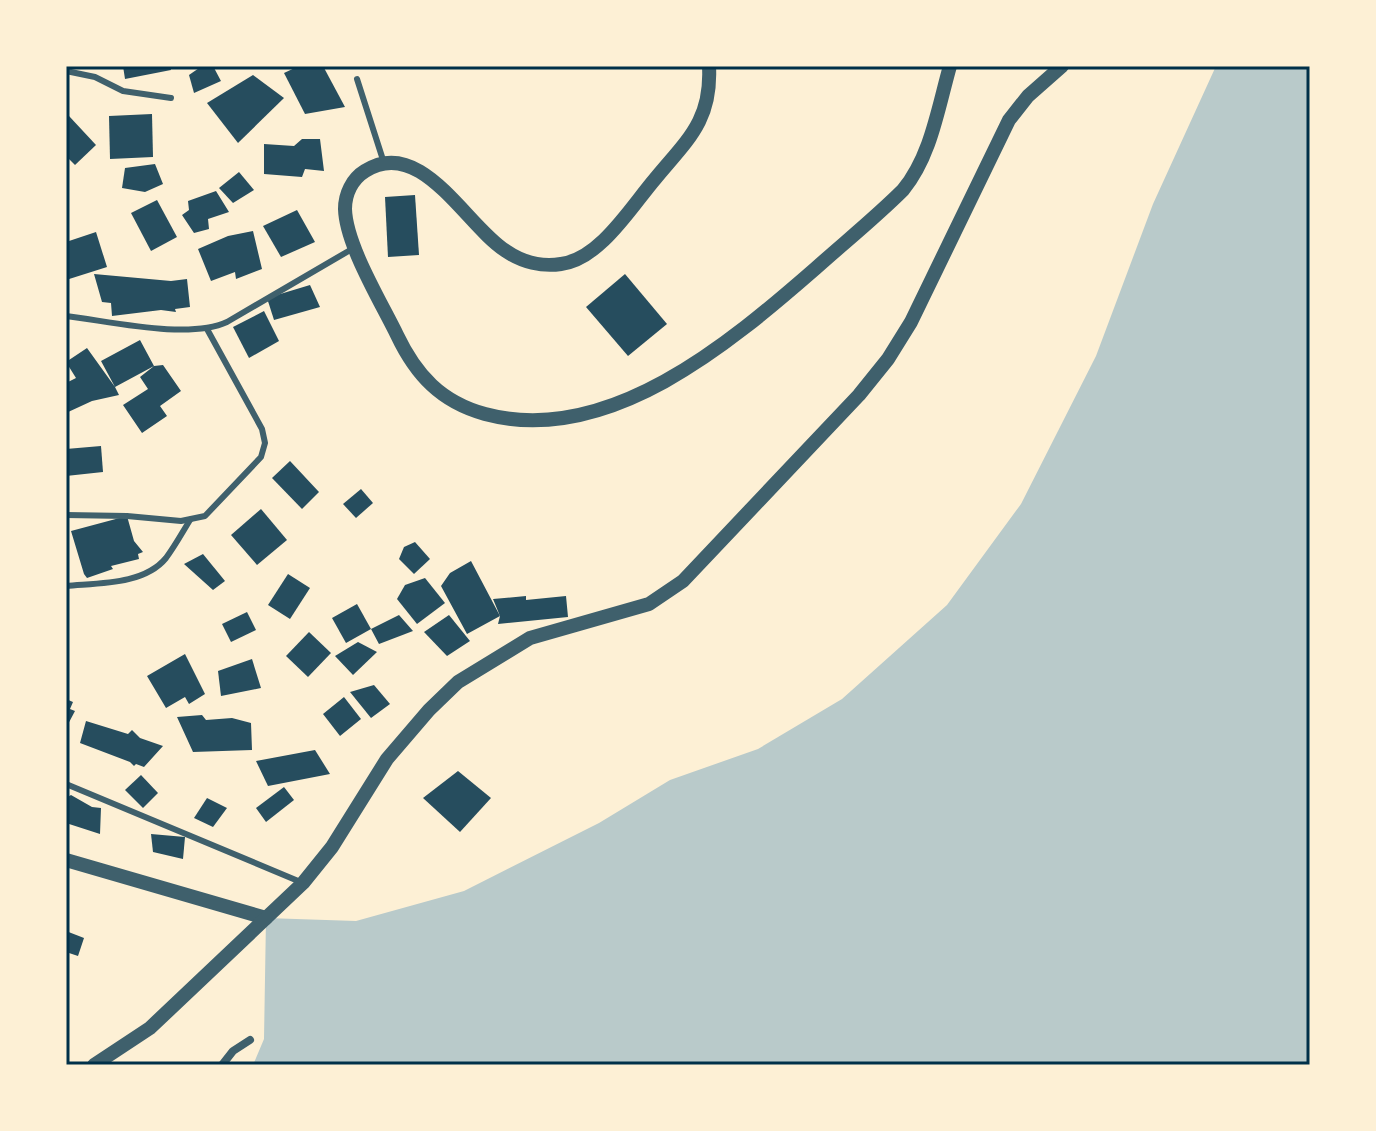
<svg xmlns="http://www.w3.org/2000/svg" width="1376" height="1131" font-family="'Work Sans',sans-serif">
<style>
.green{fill:#b9caca}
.building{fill:#264d5e}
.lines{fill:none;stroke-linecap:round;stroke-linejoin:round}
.service{stroke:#3f606c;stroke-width:6}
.minor{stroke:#3f606c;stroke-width:8}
.tertiary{stroke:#3f606c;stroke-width:14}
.neatline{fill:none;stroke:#003049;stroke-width:3}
</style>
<rect width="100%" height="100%" fill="#fdf0d5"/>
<path class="green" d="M1216 66H1310V1065H253L264 1039 266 918 356 921 464 891 599 823 670 780 758 749 842 699 947 605 1021 504 1096 356 1153 204Z"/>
<g class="building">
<path d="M123 66H170L171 70 125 79Z"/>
<path d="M202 66H213L221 81 194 93 189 75Z"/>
<path d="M299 66H323L345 107 305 114 284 73Z"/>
<path d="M253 75 284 98 238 143 207 103Z"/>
<path d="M152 114 153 157 110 159 109 116Z"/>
<path d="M69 116 96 145 75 165 66 156V119Z"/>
<path d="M302 139H320L324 171 305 169 302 177 264 174V144L294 146Z"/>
<path d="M155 164 163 184 145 192 122 188 125 168Z"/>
<path d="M239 172 254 190 233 203 219 188Z"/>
<path d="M216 191 229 212 208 219 209 229 194 233 182 215 189 210 188 201Z"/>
<path d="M415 195 419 255 388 257 385 197Z"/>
<path d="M157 200 177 237 151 251 131 213Z"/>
<path d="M297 210 315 242 281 257 263 226Z"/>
<path d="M253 231 262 269 236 279 235 272 211 281 198 249 228 236Z"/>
<path d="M96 232 107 267 66 280V242Z"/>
<path d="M94 274 171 281 187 279 190 307 175 309 176 312 161 310 112 316 111 303 102 302Z"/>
<path d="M625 274 667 324 628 356 586 307Z"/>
<path d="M310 285 320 307 274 320 267 298Z"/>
<path d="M264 311 279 341 249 358 233 327Z"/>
<path d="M140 340 154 366 163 365 181 391 160 406 167 416 142 433 123 405 148 389 140 377 154 366 115 387 119 395 92 401 66 413V383L76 378 66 362 87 348 115 387 101 361Z"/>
<path d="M101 446 103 472 66 476V449Z"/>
<path d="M290 461 319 492 302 509 272 478Z"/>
<path d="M361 489 373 503 356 518 343 504Z"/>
<path d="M261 509 287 540 257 565 231 535Z"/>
<path d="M127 516 134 541 143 552 138 554 139 559 111 566 113 569 87 578 84 574 71 531Z"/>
<path d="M415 542 430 559 414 574 399 559 404 547Z"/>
<path d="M203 554 225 581 213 590 184 564Z"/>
<path d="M471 561 500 616 493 599 526 596V600L566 596 568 617 498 624 500 616 467 634 441 586 450 573Z"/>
<path d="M288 574 310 588 290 619 268 605Z"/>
<path d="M425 578 445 603 417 624 397 599 405 585Z"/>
<path d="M357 604 371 629 346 643 332 618Z"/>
<path d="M247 612 256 630 231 642 222 624Z"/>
<path d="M399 615 413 631 379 644 371 629Z"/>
<path d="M449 615 470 641 447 656 424 632Z"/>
<path d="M309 632 331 653 308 677 286 656Z"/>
<path d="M358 642 377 652 353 675 335 656Z"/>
<path d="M185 654 205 694 189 704 185 697 166 708 147 676Z"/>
<path d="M252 659 261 688 221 696 218 671Z"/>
<path d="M374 685 390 704 371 718 350 692Z"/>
<path d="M344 697 361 719 340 736 323 714Z"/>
<path d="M66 699 73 702 70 709 75 711 66 728Z"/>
<path d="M202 715 206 720 232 718 251 723 252 750 193 752 177 717Z"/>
<path d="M86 721 128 734 132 730 140 738 163 746 144 767 136 764 134 766 130 762 80 743Z"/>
<path d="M315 750 330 774 268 786 256 761Z"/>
<path d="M458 771 491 798 460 832 423 798Z"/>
<path d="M141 775 158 793 143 808 125 790Z"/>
<path d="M284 787 294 800 266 822 256 808Z"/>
<path d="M71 795 92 807 101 808 100 834 66 823V798Z"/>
<path d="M207 798 227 808 213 827 194 818Z"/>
<path d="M151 834 185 837 183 859 153 852Z"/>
<path d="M66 931 84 938 78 956 66 952Z"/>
</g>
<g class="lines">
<g class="service">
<path d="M66 71 95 77 123 91 171 98"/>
<path d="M357 79 384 163"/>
<path d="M66 316C109 321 188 340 227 322L352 249"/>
<path d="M66 515 127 516 181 521 205 516 261 457 265 443 262 429 207 329"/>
<path d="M66 586C98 583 144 585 166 558 175 546 182 533 190 520"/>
<path d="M66 784 303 883"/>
</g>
<path class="minor" d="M222 1065 233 1051 250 1040"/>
<g class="tertiary">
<path d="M709 66C712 121 687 140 655 179 631 207 600 259 561 264 542 267 522 262 506 251 466 226 421 135 365 171 352 179 345 194 345 209 346 245 381 302 397 335 416 375 441 402 485 414 608 447 730 343 816 268 845 242 876 217 903 190 931 156 938 108 950 66"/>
<path d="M66 860 266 918"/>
<path d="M94 1065 150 1028 303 883 332 847 387 759 429 710 458 682 530 638 649 604 683 581 859 395 888 359 911 322 1009 120 1028 96 1062 66"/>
</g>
</g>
<rect width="1376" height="1131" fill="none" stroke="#fdf0d5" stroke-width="136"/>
<rect x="68" y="68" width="1240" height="995" class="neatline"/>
</svg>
